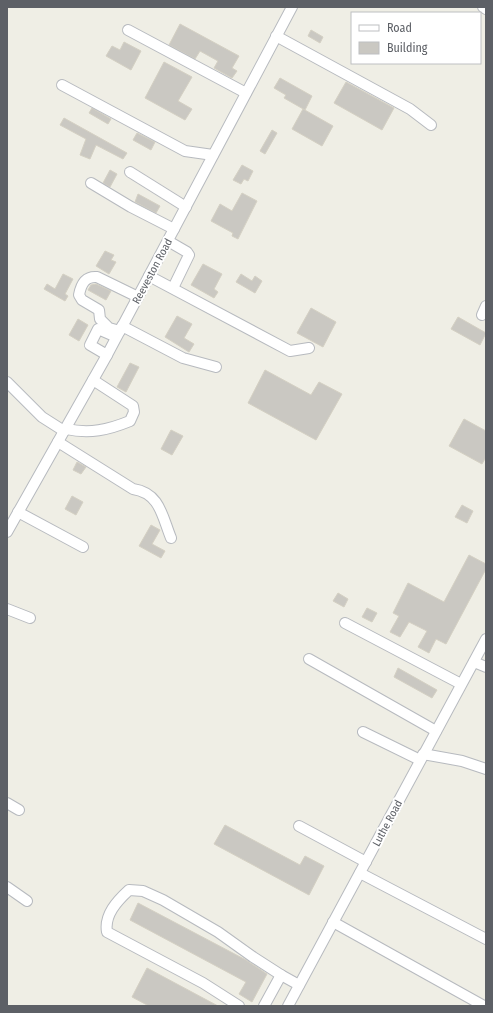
<svg xmlns="http://www.w3.org/2000/svg" width="493" height="1013" font-family="'Fira Sans Condensed',sans-serif">
<style>
.building{fill:#cac8c2;stroke:#d4d0c3}
.lines{fill:none;stroke-linecap:round;stroke-linejoin:round}
.minor-casing{stroke:#b7babf;stroke-width:12}
.minor{stroke:#fff;stroke-width:10}
.labels{text-anchor:middle;stroke-width:4;stroke-linejoin:round;paint-order:stroke}
.street-label{font-size:11px;fill:#5d6066;stroke:#fff}
</style>
<rect width="100%" height="100%" fill="#efeee5"/>
<g class="building">
<path d="M180 24 239 56 232 68 237 71 232 78 214 68 218 61 200 51 195 59 169 45Z"/>
<path d="M311 30 323 37 320 43 308 36Z"/>
<path d="M124 42 141 51 131 70 106 56 112 46 120 50Z"/>
<path d="M164 62 192 77 178 101 192 109 185 120 145 98Z"/>
<path d="M280 78 312 96 305 110 284 98 286 95 274 88Z"/>
<path d="M346 82 394 108 382 130 334 103Z"/>
<path d="M92 108 111 119 108 124 89 113Z"/>
<path d="M303 109 333 126 322 146 292 129Z"/>
<path d="M64 118 127 153 123 159 96 145 90 159 80 155 86 139 60 125Z"/>
<path d="M272 130 277 133 265 154 260 151Z"/>
<path d="M137 133 155 142 151 150 133 140Z"/>
<path d="M242 165 253 171 248 181 244 179 241 184 233 180Z"/>
<path d="M110 170 117 174 110 187 103 183Z"/>
<path d="M242 193 257 201 238 239 232 236 233 233 211 221 220 204 232 211Z"/>
<path d="M138 194 160 206 156 213 135 202Z"/>
<path d="M105 251 114 255 111 260 116 262 109 274 96 266Z"/>
<path d="M203 264 222 274 214 289 218 292 214 298 191 285Z"/>
<path d="M63 274 73 279 65 294 68 296 65 301 44 289 47 284 55 289Z"/>
<path d="M241 274 252 281 255 276 262 281 255 293 236 282Z"/>
<path d="M96 284 111 291 106 300 88 290 91 285Z"/>
<path d="M311 308 336 322 323 347 297 333Z"/>
<path d="M177 316 192 324 184 338 194 344 189 352 165 337Z"/>
<path d="M458 317 486 333 480 345 451 329Z"/>
<path d="M78 319 88 325 79 341 69 335Z"/>
<path d="M130 363 139 367 126 392 117 387Z"/>
<path d="M265 370 311 395 319 382 342 394 316 440 248 403Z"/>
<path d="M464 419 486 431V457L482 464 449 446Z"/>
<path d="M171 430 183 436 172 455 161 449Z"/>
<path d="M77 462 86 467 81 474 73 470Z"/>
<path d="M72 496 83 502 76 515 65 509Z"/>
<path d="M462 505 473 511 467 523 455 517Z"/>
<path d="M151 525 160 530 152 544 165 551 161 558 139 546Z"/>
<path d="M469 555 486 564V569L446 644 436 639 429 653 418 647 427 631 409 622 400 637 390 632 399 616 393 613 408 583 444 602Z"/>
<path d="M338 593 348 599 344 607 333 601Z"/>
<path d="M367 608 377 613 372 622 362 617Z"/>
<path d="M398 668 437 690 432 698 394 677Z"/>
<path d="M225 825 300 865 305 856 324 866 309 895 214 844Z"/>
<path d="M138 903 246 960 267 974 252 1002 239 994 246 982 130 920Z"/>
<path d="M147 968 218 1006H149L132 997Z"/>
</g>
<g class="lines">
<g class="minor-casing">
<g id="minor">
<path d="M483 7 486 9"/>
<path d="M128 30 246 93"/>
<path d="M276 36 410 109 431 125"/>
<path d="M62 85 185 151 213 155"/>
<path d="M130 172 186 207"/>
<path d="M91 183 131 207 174 229"/>
<path d="M168 241 187 252 189 255 173 288"/>
<path d="M149 276 290 351 309 348"/>
<path d="M482 315 486 306"/>
<path d="M122 326 183 358 216 367"/>
<path d="M120 331 109 328 100 319 99 310 82 300 79 295C81 284 85 276 97 277L138 297"/>
<path d="M107 355 90 345 98 329 114 336"/>
<path d="M7 382 42 417 64 431"/>
<path d="M66 429C90 434 108 430 130 421L134 412 133 406 93 380"/>
<path d="M58 442 133 489C160 493 162 516 171 538"/>
<path d="M18 512 83 547"/>
<path d="M7 532 107 355 292 7"/>
<path d="M7 609 30 618"/>
<path d="M345 623 461 684"/>
<path d="M309 659 436 731"/>
<path d="M474 662 486 667"/>
<path d="M363 732 420 760"/>
<path d="M423 754 462 761 486 769"/>
<path d="M7 803 19 810"/>
<path d="M299 826 366 862"/>
<path d="M360 873 486 939"/>
<path d="M7 887 27 901"/>
<path d="M333 922 484 1006"/>
<path d="M239 1006 203 983 107 932C104 915 117 901 129 890L143 891 163 900 218 932 253 957 281 975"/>
<path d="M264 1006 281 975 299 985"/>
<path d="M288 1006 486 639"/>
</g>
</g>
<use href="#minor" class="minor"/>
</g>
<g class="labels">
<g class="street-label">
<text transform="translate(152 271) rotate(-62)" y="4">Reeveston Road</text>
<text transform="translate(387 823) rotate(-62)" y="4">Luthe Road</text>
</g>
</g>
<rect width="493" height="1013" fill="none" stroke="#5d6066" stroke-width="16"/>
<rect x="351" y="12" width="130" height="52" fill="#ffffff" stroke="#bebfc2"/>
<rect x="359" y="25" width="20" height="6" fill="#ffffff" stroke="#bebfc2"/>
<text x="387" y="32" font-size="12" fill="#5d6066">Road</text>
<rect x="359" y="42" width="20" height="12" fill="#cac8c2" stroke="#bebfc2"/>
<text x="387" y="52" font-size="12" fill="#5d6066">Building</text>
</svg>
